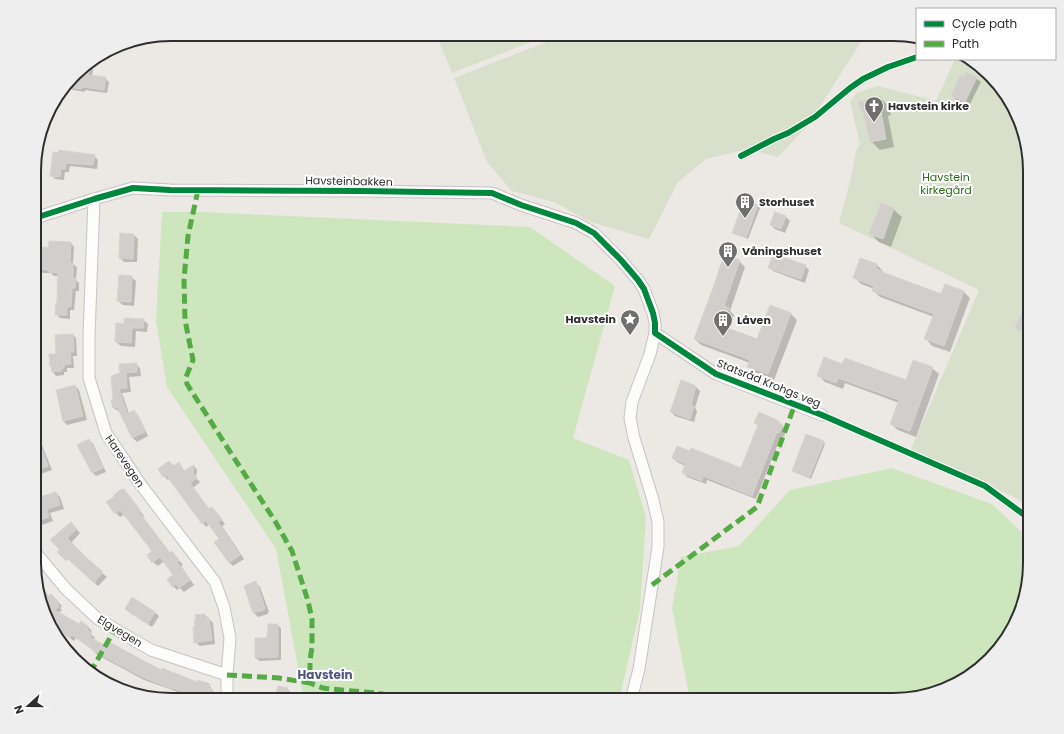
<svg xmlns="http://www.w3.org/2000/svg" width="1064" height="734" font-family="Poppins,sans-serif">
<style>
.green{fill:#cee6be}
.cemetery{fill:#d8e0cc}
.shadow{fill:#0003}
.building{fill:#d1cecb;stroke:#d7d4d0}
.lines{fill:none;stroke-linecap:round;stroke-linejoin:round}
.minor-casing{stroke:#c5c4c5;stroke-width:13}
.minor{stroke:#fcfcfb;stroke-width:11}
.quiet{stroke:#54ab44;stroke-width:5;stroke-dasharray:10 5;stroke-linecap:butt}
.cycleway-casing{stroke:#fff;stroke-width:8}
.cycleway{stroke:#00873e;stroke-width:6}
.labels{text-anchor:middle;stroke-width:4;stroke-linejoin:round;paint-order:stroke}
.poi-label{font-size:11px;font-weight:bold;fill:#2e2e2e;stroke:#fff;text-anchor:start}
.park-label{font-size:11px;fill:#2c6e1b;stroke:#fff}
.street-label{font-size:11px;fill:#2e2e2e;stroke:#fff}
.neighbourhood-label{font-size:12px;font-weight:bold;fill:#4d5680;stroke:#fff}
.rim{fill:none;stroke:#2e2e2e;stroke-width:2}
</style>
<rect width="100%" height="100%" fill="#ece8e4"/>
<g class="green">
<path d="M162 212H202L530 227 615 286 573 438 629 460 646 517 640 610 619 700H323L303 694 276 549 167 387 156 321Z"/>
<path d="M892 468 992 504 1030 540V571L1023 607 1002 646 954 686 893 700H690L672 608 681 557 739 546 790 490Z"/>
</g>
<g class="cemetery">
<path d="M436 34H551L452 73Z"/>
<path d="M567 34H866L809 124 778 157 748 149 706 159 678 182 649 239 590 222 554 202 512 191 487 162 454 78Z"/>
<path d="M958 59H970L976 62 1016 110 1030 163V509L1016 498 911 449 979 290 839 223 851 178 856 151 860 144 850 102 856 93 878 86 936 101 954 61Z"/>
</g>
<g class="shadow">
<path d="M94 60 92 76 105 78 109 82 107 93 85 90V92L73 90 70 87V82L81 68Z"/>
<path d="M964 78H976L981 82 969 106 956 100 952 95Z"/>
<path d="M881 98 889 107 891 115 888 116 894 147 880 150 871 141 865 114 862 111Z"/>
<path d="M54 153 94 156 98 160 97 169 70 166 69 172H65L64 180 55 179 51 175Z"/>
<path d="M745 201 758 206 760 208 748 239 735 234 733 233Z"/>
<path d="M893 209 902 217 891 247 879 242 871 234Z"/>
<path d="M776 213 786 217 790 221 785 233 775 229 771 225Z"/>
<path d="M134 235 138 239 137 262H124L120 258Z"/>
<path d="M71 243 74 247 73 264 77 267 76 280 79 283V291H76L74 310H70V319L60 318 56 314 58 304 59 276H54L51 273H43L39 269H35V248L49 249Z"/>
<path d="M739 261 745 267 730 311 734 315 729 329 758 340 791 314 797 320 774 380 755 372 749 366 750 363 701 345 695 339Z"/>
<path d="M877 265 883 271 882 273 942 295 963 291 970 298 950 352 932 346 926 339 934 317 880 297 874 291V289L861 284 854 277Z"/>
<path d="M805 266 809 270 805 283 773 271 769 267Z"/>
<path d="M131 277 136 281 134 306 123 305 118 301Z"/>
<path d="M143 320 148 324 147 332 136 331 135 347 121 346 116 342 124 325Z"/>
<path d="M73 335 76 338 77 356H73L74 368H67V372H64V375L56 376 53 372 57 355Z"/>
<path d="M136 364 140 368 141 376 129 377 131 392 122 393 129 414 134 411 138 415 141 421 148 436 137 442 133 438 120 411H118L114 408V400L122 374Z"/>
<path d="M843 365 906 382 932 368 939 374 916 437 898 430 891 424 899 403 845 383 843 389 825 382 819 376Z"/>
<path d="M681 382 696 387 700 391 695 408 697 411 694 422 675 416 671 412Z"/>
<path d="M75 386 79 390 87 420 67 425 63 421 57 391Z"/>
<path d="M778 421 786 430 784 437 781 436 756 499 707 480 706 484 687 477 683 472 685 466 677 462 673 458 741 470 759 426 756 423Z"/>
<path d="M35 436H36L40 440 52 470 35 476Z"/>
<path d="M89 440 93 444 106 472 96 476 93 473Z"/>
<path d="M823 442 825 444 811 479 795 472 793 471Z"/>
<path d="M178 464 185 472 194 466 197 470 196 478 200 482 193 488 210 510 216 512 225 524 222 526 244 559 233 566 229 562 221 539 210 524 206 527 170 479 168 480 164 476Z"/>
<path d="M124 490 144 516 143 517 170 553 172 552 183 565 181 566 194 585 184 592 180 588 177 590 173 586 174 575 164 561 158 566 153 562V552L125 514 120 517 116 513Z"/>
<path d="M56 493 60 497 64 509 50 513 53 521 39 526 35 522Z"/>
<path d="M71 523 80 533 71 543 87 560 107 577 98 586 74 563 51 540Z"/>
<path d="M256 583 260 587 269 612H268V614L258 617 254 613 245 586Z"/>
<path d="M40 588 49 597 51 595 62 606 60 608 62 610 59 613 79 626 88 627 92 631 90 633 95 638 93 640 107 648 162 672 198 683 209 685 212 689V690L215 693 212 700H201L175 691 144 680 96 654 93 650 76 638 74 641 56 629 53 631 38 589Z"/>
<path d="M126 609 154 612 159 616 152 627 130 613Z"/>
<path d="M205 615 213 623 215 644 200 646 195 642 196 627Z"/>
<path d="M277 625 281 628V660L260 661 256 658Z"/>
<path d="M287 689 291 693 289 700H275Z"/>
<path d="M244 695 262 700H242Z"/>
</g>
<g class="building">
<path d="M90 62 88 75 106 77 104 90 82 87 81 89 67 87 81 68Z"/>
<path d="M966 72 977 77 965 102 951 96 960 75 964 77Z"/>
<path d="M881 97 883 107H880L886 139 870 142 863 111H861L858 102Z"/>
<path d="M59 150 95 155 93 165 66 163 65 169H61L60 177 50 176 53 152 58 153Z"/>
<path d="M744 200 758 205 746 238 732 233Z"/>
<path d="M881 203 894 208 883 239 869 234Z"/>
<path d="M775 212 786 216 781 229 770 225Z"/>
<path d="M120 233 134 234 133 259 119 258Z"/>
<path d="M49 241 71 242 70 263H73V278L76 279 75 288H72L71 307H67V315H55L56 303H57L58 273 49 272V270L39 269 40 247 48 248Z"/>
<path d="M773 254 806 265 801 279 768 268Z"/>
<path d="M724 255 740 260 724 306 729 308 722 326 757 339 770 305 791 313 768 374 747 367 750 360 694 339 713 288Z"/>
<path d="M860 258 877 264 876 269 882 271V272L941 294 945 284 964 291 944 346 924 339 934 314 872 291 874 286 853 278Z"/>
<path d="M119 275 132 276 131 302 117 301Z"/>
<path d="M1021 314 1030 318V334L1015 328Z"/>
<path d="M124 318 144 319 143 328H132L131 343 115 342 116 323 124 324Z"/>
<path d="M73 334 74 352H70L71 364 64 365V368L61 369V371L52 372 51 366H50L49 354H56L55 335Z"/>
<path d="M824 357 842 364 845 358 906 380 913 360 933 367 910 431 890 424 899 400 838 378 836 383 817 376Z"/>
<path d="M137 363V372L126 373 127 388 119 389 127 414 134 410 138 416 145 432 132 438 117 407 113 408 111 400 113 399 111 376 120 373 119 364Z"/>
<path d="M681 380 696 386 691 405 694 406 690 419 670 412Z"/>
<path d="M75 385 83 416 63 421 56 390Z"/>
<path d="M759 412 779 421 778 423 783 425 779 433 777 432 752 496 703 476 702 481 682 473 685 464 672 458 677 446 690 451 691 448 741 468 758 425 754 423Z"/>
<path d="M36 433 48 466 35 471V434Z"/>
<path d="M806 434 824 441 809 478 792 471Z"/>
<path d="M89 439 103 468 92 473 77 445Z"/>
<path d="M169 461 174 466 179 462 184 471 194 465 193 473 197 478 190 483 209 509 212 507 222 519 218 522 240 555 229 563 214 542 219 539 206 521 202 524 166 475 163 477 158 469Z"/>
<path d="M121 489 122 490 124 489 141 511 139 512 170 553 172 551 179 560 177 562 190 580 179 588 176 584 172 587 167 579 173 575 160 557 152 563 147 555 152 551 128 520 120 510 115 514 106 502 114 497 113 496Z"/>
<path d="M56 492 60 505 47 509 49 517 35 522V504L39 502 37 498Z"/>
<path d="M71 522 77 529 67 538 88 559 103 572 94 583 68 559 66 561 57 552 60 550 50 540Z"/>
<path d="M256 581 265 608H264V610L253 613 244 586Z"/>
<path d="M36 582 49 596 51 594 59 602 57 604 59 606 55 610 79 624 81 621 89 627 87 630 92 633 90 637 107 647 109 642 161 670 162 668 197 682 198 680 210 684 208 688 212 689 208 700 172 688V689L140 676 92 650V649L72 635 70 638 50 625Z"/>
<path d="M132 597 155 612 148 624 125 609Z"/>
<path d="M205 614V618H209L212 640 194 643 193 627H195L194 620 196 619 195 615Z"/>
<path d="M268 624H278V657L255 658V638H267Z"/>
<path d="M278 686 288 688 285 700H274Z"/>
</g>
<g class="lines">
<g class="minor-casing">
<g id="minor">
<path d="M94 199 89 336V378L106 433 141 485 215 582 224 607 230 638 227 675V700"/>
<path d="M35 218 94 199 133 188 170 190 360 191 492 193 521 205 576 223 594 233 621 260 638 280 644 289 653 313 655 323V333L716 374 822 415"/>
<path d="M35 552 66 589 98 619 151 650 227 675"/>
<path d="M631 700 639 669 658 547V522L653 500 634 438 630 418 632 402 650 354 655 333"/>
</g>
</g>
<use href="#minor" class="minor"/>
<g class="quiet">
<path d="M198 190 188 236 184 279 185 320 193 360 186 377 187 384 227 447 275 521 292 551 308 601 312 619V647L310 660V683L323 688 330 689 377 693 414 700"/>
<path d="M652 585 757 507 795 404"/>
<path d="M90 673 115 629"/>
<path d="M227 675 279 678 310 683"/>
</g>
<g class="cycleway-casing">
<g id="cycleway">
<path d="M741 156 774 139 788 133 815 117 850 88 863 79 888 67 917 57"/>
<path d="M35 218 94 199 133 188 170 190 360 191 492 193 521 205 576 223 594 233 621 260 638 280 644 289 653 313 655 323V333L716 374 822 415 985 486 1030 519"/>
</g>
</g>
<use href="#cycleway" class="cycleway"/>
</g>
<defs>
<g id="church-pin" transform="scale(1)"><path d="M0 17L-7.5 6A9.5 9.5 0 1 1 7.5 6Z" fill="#706f6e" stroke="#fff"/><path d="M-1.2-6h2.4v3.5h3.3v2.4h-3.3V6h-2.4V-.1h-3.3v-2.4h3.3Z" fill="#fff"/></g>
<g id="building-pin" transform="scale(1)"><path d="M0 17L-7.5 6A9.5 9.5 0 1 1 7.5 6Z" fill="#706f6e" stroke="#fff"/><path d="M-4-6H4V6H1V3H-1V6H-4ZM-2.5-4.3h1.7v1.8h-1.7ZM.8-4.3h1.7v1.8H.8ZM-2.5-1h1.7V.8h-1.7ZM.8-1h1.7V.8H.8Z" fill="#fff"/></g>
<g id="sight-pin" transform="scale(1)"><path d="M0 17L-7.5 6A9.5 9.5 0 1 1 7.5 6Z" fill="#706f6e" stroke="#fff"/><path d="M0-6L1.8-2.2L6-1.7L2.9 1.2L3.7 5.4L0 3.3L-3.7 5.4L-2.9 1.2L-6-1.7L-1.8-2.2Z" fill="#fff"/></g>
</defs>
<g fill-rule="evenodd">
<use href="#church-pin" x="874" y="106"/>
<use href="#building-pin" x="745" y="202"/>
<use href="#building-pin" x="728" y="251"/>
<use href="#sight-pin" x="630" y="319"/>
<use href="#building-pin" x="723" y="320"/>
</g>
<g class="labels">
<g class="poi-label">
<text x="888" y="110">Havstein kirke</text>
<text x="759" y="206">Storhuset</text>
<text x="742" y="255">Våningshuset</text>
<text x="616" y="323" text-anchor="end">Havstein</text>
<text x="737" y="324">Låven</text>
</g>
<g class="park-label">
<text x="946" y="181">Havstein<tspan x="946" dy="13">kirkegård</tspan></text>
</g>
<g class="street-label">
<text transform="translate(349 181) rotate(1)" y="4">Havsteinbakken</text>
<text transform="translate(769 383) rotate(22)" y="4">Statsråd Krohgs veg</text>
<text transform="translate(125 461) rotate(56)" y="4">Harevegen</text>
<text transform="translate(120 631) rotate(31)" y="4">Elgvegen</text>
</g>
<g class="neighbourhood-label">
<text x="325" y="679">Havstein</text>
</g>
</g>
<path d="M0 0H1064V734H0ZM171 41H893A130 130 0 0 1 1023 171V563A130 130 0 0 1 893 693H171A130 130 0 0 1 41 563V171A130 130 0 0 1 171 41Z" fill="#eee" fill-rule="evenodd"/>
<path class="rim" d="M171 41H893A130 130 0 0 1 1023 171V563A130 130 0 0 1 893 693H171A130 130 0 0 1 41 563V171A130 130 0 0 1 171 41Z"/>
<rect x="916" y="8" width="140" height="52" fill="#ffffff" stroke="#ababab"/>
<rect x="924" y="21" width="20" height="6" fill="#00873e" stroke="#ababab"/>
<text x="952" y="28" font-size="12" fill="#2e2e2e">Cycle path</text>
<rect x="924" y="41" width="20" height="6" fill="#54ab44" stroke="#ababab"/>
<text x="952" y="48" font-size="12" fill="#2e2e2e">Path</text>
<g transform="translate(28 706) rotate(249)" stroke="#ffffff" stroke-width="3" paint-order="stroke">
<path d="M0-3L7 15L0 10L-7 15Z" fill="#2e2e2e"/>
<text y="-6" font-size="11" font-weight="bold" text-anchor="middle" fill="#2e2e2e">N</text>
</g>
</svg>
